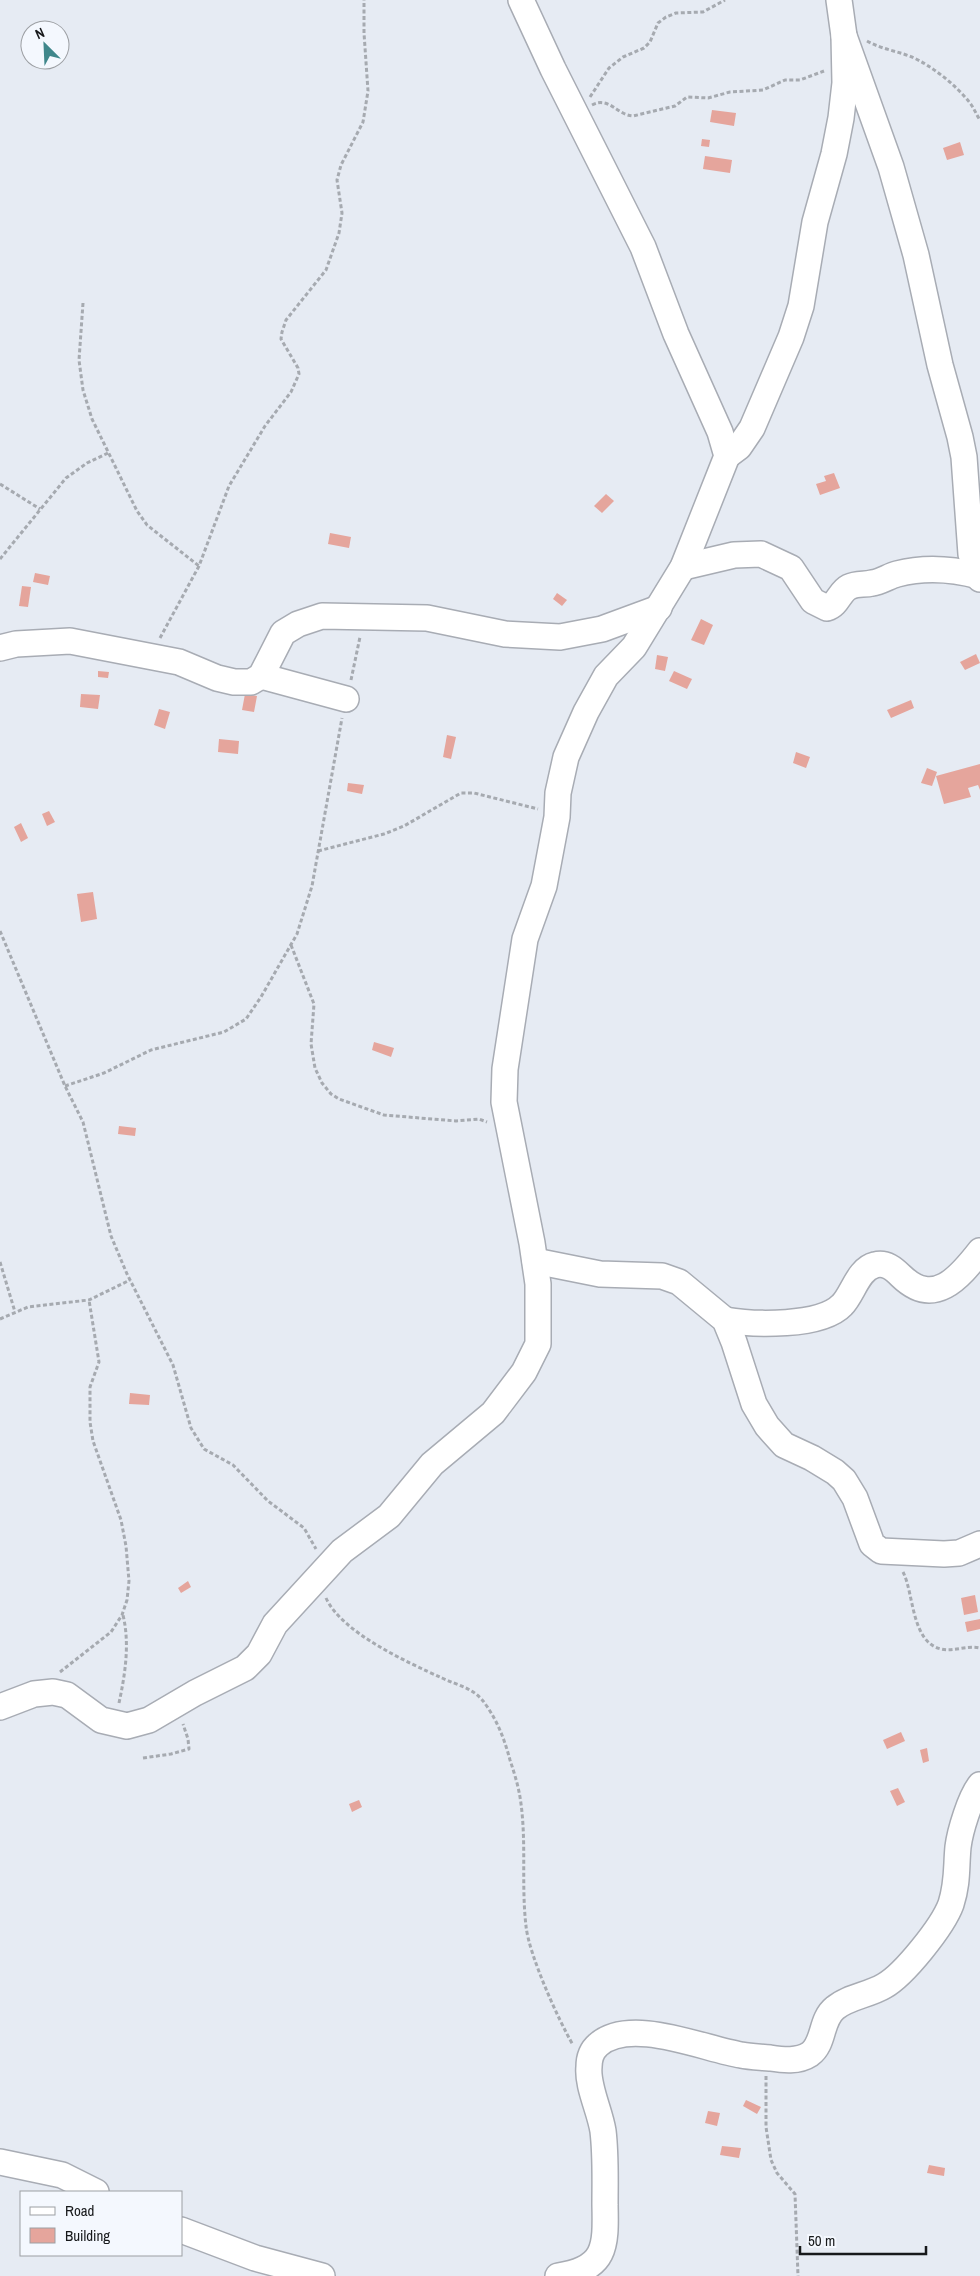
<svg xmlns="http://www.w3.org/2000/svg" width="980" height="2276" font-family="'Archivo Narrow',sans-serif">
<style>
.building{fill:#e5a59c}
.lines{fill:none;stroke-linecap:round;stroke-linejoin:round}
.minor-casing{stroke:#a8acb4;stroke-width:28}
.path{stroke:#a6aab0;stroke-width:3;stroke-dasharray:4 2.5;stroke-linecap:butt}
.minor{stroke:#fff;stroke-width:25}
</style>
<rect width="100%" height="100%" fill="#e6ebf3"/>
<g class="building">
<path d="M712 110 736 113 734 126 710 122Z"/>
<path d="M702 139 710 140 709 147 701 146Z"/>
<path d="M960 142 964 155 947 160 943 148Z"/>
<path d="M705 156 732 160 730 173 703 169Z"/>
<path d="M834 473 840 488 820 495 816 484 826 481 824 476Z"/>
<path d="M606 494 614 501 602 513 594 506Z"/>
<path d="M330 533 351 537 349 548 328 544Z"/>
<path d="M35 573 50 576 48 585 33 582Z"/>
<path d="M22 586 31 587 28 607 19 606Z"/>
<path d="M557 593 567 600 562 606 553 599Z"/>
<path d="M701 619 713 625 704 645 691 640Z"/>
<path d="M976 654 980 663 965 670 960 662Z"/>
<path d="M657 655 668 657 665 671 655 669Z"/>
<path d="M98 671 109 672 108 678 98 677Z"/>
<path d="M674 671 692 679 687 689 669 681Z"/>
<path d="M81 694 100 695 98 709 80 707Z"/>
<path d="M245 694 257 696 254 712 242 710Z"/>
<path d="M911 700 914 708 891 718 887 710Z"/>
<path d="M159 709 170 712 165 729 154 725Z"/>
<path d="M447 735 456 737 451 759 443 757Z"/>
<path d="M219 739 239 741 238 754 218 752Z"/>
<path d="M796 752 810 757 806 768 793 763Z"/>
<path d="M980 764V790L978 785 968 788 971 797 944 804 936 776Z"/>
<path d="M927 768 937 772 932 786 921 783Z"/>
<path d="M348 783 364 785 362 794 347 791Z"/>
<path d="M49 811 55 822 47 826 42 814Z"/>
<path d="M21 823 28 838 21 842 14 827Z"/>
<path d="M93 892 97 919 81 922 77 894Z"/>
<path d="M374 1042 394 1048 391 1057 372 1050Z"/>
<path d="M119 1126 136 1128 135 1136 118 1134Z"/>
<path d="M130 1393 150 1395 149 1405 129 1404Z"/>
<path d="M188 1581 191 1587 181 1593 178 1588Z"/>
<path d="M975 1595 978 1612 964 1615 961 1598Z"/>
<path d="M980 1619V1629L967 1632 965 1622Z"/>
<path d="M901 1732 905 1741 887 1749 883 1740Z"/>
<path d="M927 1748 929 1761 923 1763 920 1750Z"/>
<path d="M898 1788 905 1802 897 1806 890 1791Z"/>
<path d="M359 1800 362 1807 352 1812 349 1804Z"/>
<path d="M746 2100 761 2107 757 2114 743 2106Z"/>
<path d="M708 2111 720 2113 717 2126 705 2123Z"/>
<path d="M722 2146 741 2148 739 2158 720 2155Z"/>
<path d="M929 2165 945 2168 944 2176 927 2173Z"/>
</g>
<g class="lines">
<g class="minor-casing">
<g id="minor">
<path d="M844 36 891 167 916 255 940 365 960 437 964 457 971 554 980 579"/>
<path d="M727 456 739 447 752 428 791 337 801 306 815 222 834 154 841 118 845 83 844 36 839 0"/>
<path d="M683 567 734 555 761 554 791 568 813 601 827 608C838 605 839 592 849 587 857 583 864 585 872 583 881 582 889 576 897 574 924 567 953 569 979 576"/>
<path d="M0 648 16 644 70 641 179 662 217 678 234 682H251L261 676 283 633 298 624 322 616 427 618 505 634 560 637 602 629 659 608"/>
<path d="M261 676 346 699"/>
<path d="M535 1261 600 1274 662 1276 679 1282 725 1320 734 1342 754 1404 767 1426 784 1445 812 1458 835 1472 844 1480 855 1498 872 1544 881 1551 944 1554 959 1553 980 1544"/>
<path d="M725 1320C753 1325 821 1327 842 1305 853 1294 858 1269 875 1265 886 1262 894 1269 901 1276 934 1308 959 1278 980 1251"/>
<path d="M0 1707 34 1694 53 1692 67 1695 101 1720 127 1726 149 1720 195 1693 245 1668 259 1654 275 1624 342 1551 389 1516 432 1464 493 1413 524 1372 538 1344V1284L532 1243 504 1102 505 1069 525 939 544 886 557 817 558 793 566 757 586 712 606 676 634 647 683 567 727 456 720 432 676 334 643 247 553 69 521 0"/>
<path d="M0 2162 62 2175 96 2192"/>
<path d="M181 2230 255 2258 322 2276"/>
<path d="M558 2276C606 2269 606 2247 605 2205 605 2181 606 2156 603 2131 600 2111 587 2086 589 2067 589 2059 591 2051 598 2045 630 2016 704 2049 741 2055 751 2057 760 2057 770 2058 783 2060 798 2062 810 2054 825 2043 820 2020 835 2008 848 1997 869 1995 884 1986 904 1975 943 1926 951 1904 958 1882 956 1868 958 1847 960 1831 970 1798 980 1785"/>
</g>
</g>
<g class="path">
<path d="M867 41C881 49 897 51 912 57 932 66 956 85 970 103 974 108 976 114 980 120"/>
<path d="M590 97 609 68 623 57 644 48 650 42 658 23 666 17 676 13 703 12 725 0"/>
<path d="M592 105C609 96 617 115 633 116L675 106 687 97 708 98 730 92 763 90 785 80H800L824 71"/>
<path d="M83 303 79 360 83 390 92 419 137 511 147 525 199 566"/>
<path d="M0 484 40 509"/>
<path d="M0 559 66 478 87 463 108 453"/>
<path d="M160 638 199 566 229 486 265 426 291 392 299 374 298 368 281 339 282 332 286 320 326 270 339 233 342 213 337 180 341 165 363 122 368 91 364 33V0"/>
<path d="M351 680 360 637"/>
<path d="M318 851 384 834 404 826 461 793H474L538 809"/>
<path d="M0 931 65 1086 83 1122 111 1236 127 1274 173 1365 191 1428 204 1449 233 1465 268 1501 304 1528 316 1549"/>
<path d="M291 945 314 1004 311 1044 315 1068 322 1083 331 1094 339 1099 384 1115 456 1121 479 1119 487 1122"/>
<path d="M65 1086 104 1073 151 1050 224 1032 246 1019 261 997 297 934 312 886 342 718"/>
<path d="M0 1262 15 1312"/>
<path d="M0 1319 28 1307 89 1300 130 1280"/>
<path d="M903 1572C914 1593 911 1642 941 1649 953 1652 967 1645 980 1648"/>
<path d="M326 1598C342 1633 407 1662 442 1678 459 1686 475 1688 486 1705 498 1722 505 1741 510 1760 514 1772 518 1785 520 1797 527 1840 521 1883 526 1926 529 1955 558 2019 573 2045"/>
<path d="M60 1672 111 1632 122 1615 127 1600 129 1581 126 1546 121 1520 93 1441 90 1422V1387L99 1362 89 1300"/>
<path d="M119 1703C125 1675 130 1644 123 1615"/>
<path d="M143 1758 171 1754 189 1749 188 1739 183 1724"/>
<path d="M766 2076V2127L771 2160 777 2173 795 2194 798 2276"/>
</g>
<use href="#minor" class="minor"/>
</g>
<rect x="20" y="2191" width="162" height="65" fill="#f4f8fe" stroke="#9c9fa3"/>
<rect x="30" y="2207" width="25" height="8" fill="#ffffff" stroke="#9c9fa3"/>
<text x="65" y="2216" font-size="15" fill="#17191b">Road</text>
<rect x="30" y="2228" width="25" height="15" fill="#e5a59c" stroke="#9c9fa3"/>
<text x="65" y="2241" font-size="15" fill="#17191b">Building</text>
<g transform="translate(45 45) rotate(336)"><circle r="24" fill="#f4f8fe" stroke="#9c9fa3"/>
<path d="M0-4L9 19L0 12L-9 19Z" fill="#3f878b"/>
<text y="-8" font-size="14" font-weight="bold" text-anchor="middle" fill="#17191b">N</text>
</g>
<path d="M800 2246v8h126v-8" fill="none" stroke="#17191b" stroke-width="2.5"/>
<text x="808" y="2246" font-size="15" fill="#17191b" stroke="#f4f8fe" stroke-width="4" paint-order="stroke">50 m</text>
</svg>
